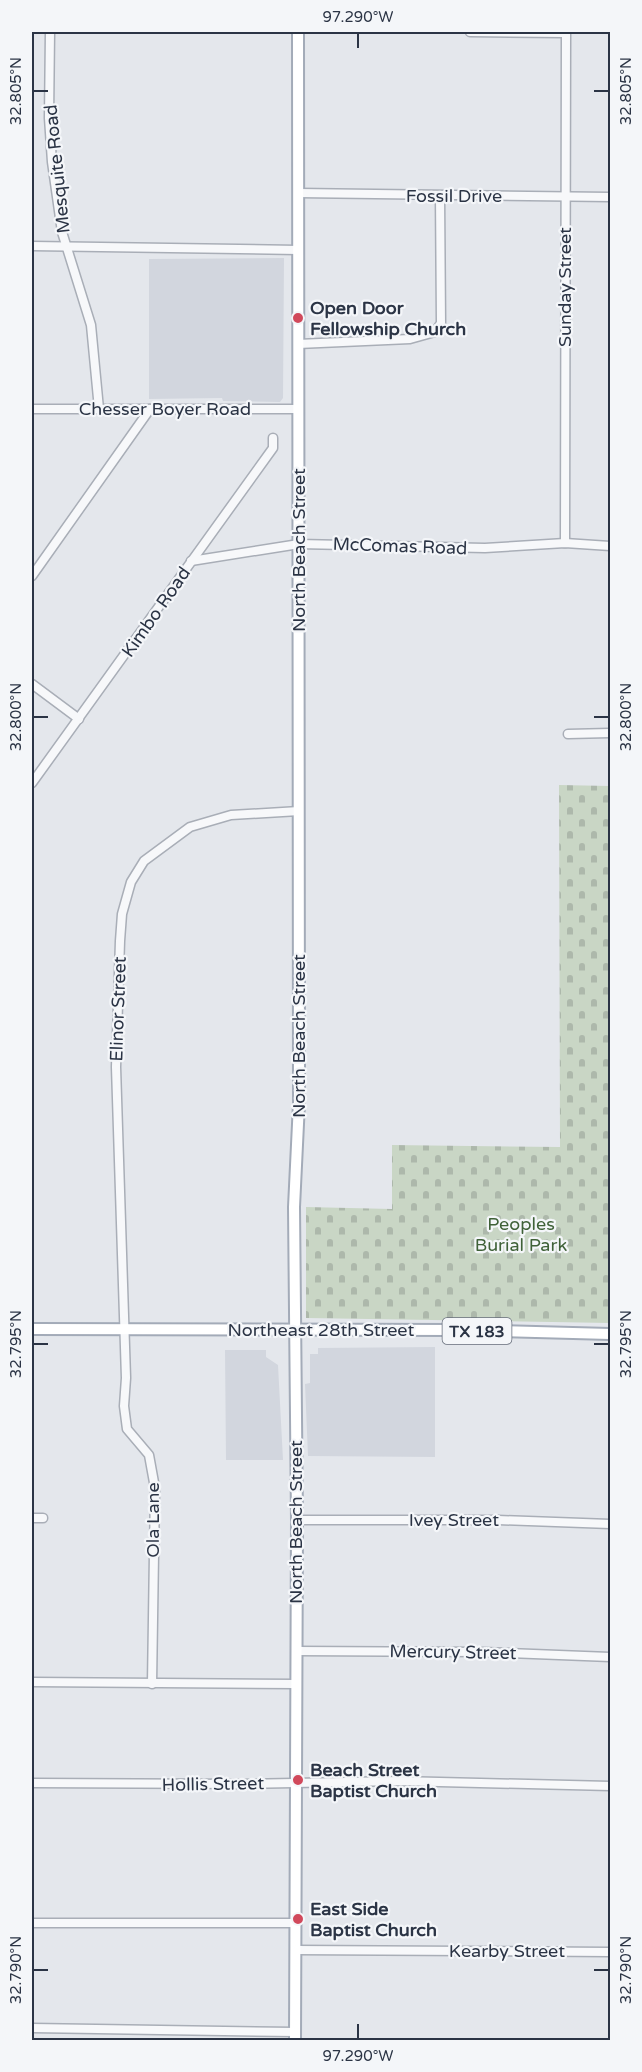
<svg xmlns="http://www.w3.org/2000/svg" width="642" height="2072" font-family="'Varela Round',sans-serif">
<style>
.built{fill:#d2d6de}
.cemetery{fill:url(#cemetery-stones)}
.lines{fill:none;stroke-linecap:round;stroke-linejoin:round}
.minor-casing{stroke:#a9aeb7;stroke-width:11}
.major-casing{stroke:#a3abb8;stroke-width:14}
.minor{stroke:#f7f8fa;stroke-width:8}
.major{stroke:#fff;stroke-width:10}
.ticks{fill:none;stroke:#2b3445;stroke-width:2}
.poi-dot{fill:#d1495b;stroke:#f4f6f9;stroke-width:2}
.labels{text-anchor:middle;stroke-width:4.5;stroke-linejoin:round;paint-order:stroke}
.shield{fill:#f4f6f9;stroke:#676e7b;stroke-width:1.5}
.shield-label{font-size:16px;font-weight:bold;fill:#2b3445}
.street-label{font-size:18px;fill:#2b3445;stroke:#f4f6f9}
.poi-label{font-size:18px;font-weight:bold;fill:#2b3445;stroke:#f4f6f9;text-anchor:start}
.park-label{font-size:18px;fill:#3f6138;stroke:#f4f6f9}
.neatline{fill:none;stroke:#2b3445;stroke-width:2}
.ticks-label{font-size:15px;text-anchor:middle;fill:#2b3445}
</style>
<defs>
<pattern id="cemetery-stones" width="16" height="16" patternUnits="userSpaceOnUse" patternTransform="scale(1.5)"><rect width="16" height="16" fill="#c9d6c5"/><path d="M2 7V4a2 2 0 0 1 4 0v3zM10 15v-3a2 2 0 0 1 4 0v3z" fill="#adb8ab"/></pattern>
</defs>
<rect width="100%" height="100%" fill="#e4e7ec"/>
<g class="built">
<path d="M284 258 283 398 280 402 223 401 222 398 149 399V259Z"/>
<path d="M435 1347V1457L308 1456 305 1384 310 1383V1354H318V1348Z"/>
<path d="M225 1350H266V1357L278 1365 283 1460H226Z"/>
</g>
<path class="cemetery" d="M559 785 610 786V1323L306 1318V1207L392 1209V1145L560 1147Z"/>
<g class="lines">
<g class="minor-casing">
<g id="minor">
<path d="M50 32 49 118 52 162 62 232 91 325 99 409"/>
<path d="M470 32 565 33"/>
<path d="M298 193 610 197"/>
<path d="M32 246 298 250"/>
<path d="M298 344 410 339 435 332 441 323 440 196"/>
<path d="M32 409H298"/>
<path d="M565 543 566 32"/>
<path d="M191 561 299 544 485 548 565 543 610 546"/>
<path d="M32 576 150 409"/>
<path d="M32 684 79 719"/>
<path d="M568 734 610 733"/>
<path d="M32 783 273 448V438"/>
<path d="M32 1518H43"/>
<path d="M297 1520H498L610 1524"/>
<path d="M296 1651 481 1652 610 1657"/>
<path d="M32 1682 296 1684"/>
<path d="M152 1684 155 1488 149 1455 127 1429 124 1406 126 1378 116 1067 120 941 122 914 131 882 144 861 190 827 231 815 299 811"/>
<path d="M32 1783 242 1784 399 1781 610 1786"/>
<path d="M32 1923H296"/>
<path d="M296 1950 610 1952"/>
<path d="M32 2028 295 2032"/>
</g>
</g>
<g class="major-casing">
<g id="major">
<path d="M32 1329 457 1330 610 1334"/>
<path d="M295 2040 297 1520 294 1207 299 1103 298 32"/>
</g>
</g>
<use href="#minor" class="minor"/>
<use href="#major" class="major"/>
</g>
<path class="ticks" d="M358 33V48M33 91H48M594 91H609M33 717H48M594 717H609M33 1344H48M594 1344H609M33 1970H48M594 1970H609M358 2024V2039"/>
<g class="poi-dot">
<circle cx="298" cy="318" r="6"/>
<circle cx="298" cy="1780" r="6"/>
<circle cx="298" cy="1919" r="6"/>
</g>
<g class="labels">
<rect class="shield" x="442.5" y="1318" width="69" height="26" rx="4.5"/>
<g class="shield-label">
<text x="477" y="1337">TX 183</text>
</g>
<g class="street-label">
<text transform="translate(57 169) rotate(-96)" y="6">Mesquite Road</text>
<text x="454" y="202">Fossil Drive</text>
<text transform="translate(565 287) rotate(-90)" y="6">Sunday Street</text>
<text x="165" y="415">Chesser Boyer Road</text>
<text transform="translate(400 546) rotate(2)" y="6">McComas Road</text>
<text transform="translate(299 550) rotate(-90)" y="6">North Beach Street</text>
<text transform="translate(156 612) rotate(-55)" y="6">Kimbo Road</text>
<text transform="translate(118 1009) rotate(-88)" y="6">Elinor Street</text>
<text transform="translate(299 1036) rotate(-90)" y="6">North Beach Street</text>
<text x="321" y="1336">Northeast 28th Street</text>
<text transform="translate(153 1520) rotate(-90)" y="6">Ola Lane</text>
<text x="454" y="1526">Ivey Street</text>
<text transform="translate(296 1522) rotate(-90)" y="6">North Beach Street</text>
<text transform="translate(453 1652) rotate(1)" y="6">Mercury Street</text>
<text transform="translate(213 1784) rotate(-1)" y="6">Hollis Street</text>
<text x="507" y="1957">Kearby Street</text>
</g>
<g class="poi-label">
<text x="310" y="314">Open Door<tspan x="310" dy="21">Fellowship Church</tspan></text>
<text x="310" y="1776">Beach Street<tspan x="310" dy="21">Baptist Church</tspan></text>
<text x="310" y="1915">East Side<tspan x="310" dy="21">Baptist Church</tspan></text>
</g>
<g class="park-label">
<text x="521" y="1230">Peoples<tspan x="521" dy="21">Burial Park</tspan></text>
</g>
</g>
<rect width="642" height="2072" fill="none" stroke="#f4f6f9" stroke-width="66"/>
<rect x="33" y="33" width="576" height="2006" class="neatline"/>
<g class="ticks-label">
<text x="358" y="22">97.290°W</text>
<text transform="translate(16 91) rotate(-90)" y="5">32.805°N</text>
<text transform="translate(626 91) rotate(-90)" y="5">32.805°N</text>
<text transform="translate(16 717) rotate(-90)" y="5">32.800°N</text>
<text transform="translate(626 717) rotate(-90)" y="5">32.800°N</text>
<text transform="translate(16 1344) rotate(-90)" y="5">32.795°N</text>
<text transform="translate(626 1344) rotate(-90)" y="5">32.795°N</text>
<text transform="translate(16 1970) rotate(-90)" y="5">32.790°N</text>
<text transform="translate(626 1970) rotate(-90)" y="5">32.790°N</text>
<text x="358" y="2061">97.290°W</text>
</g>
</svg>
